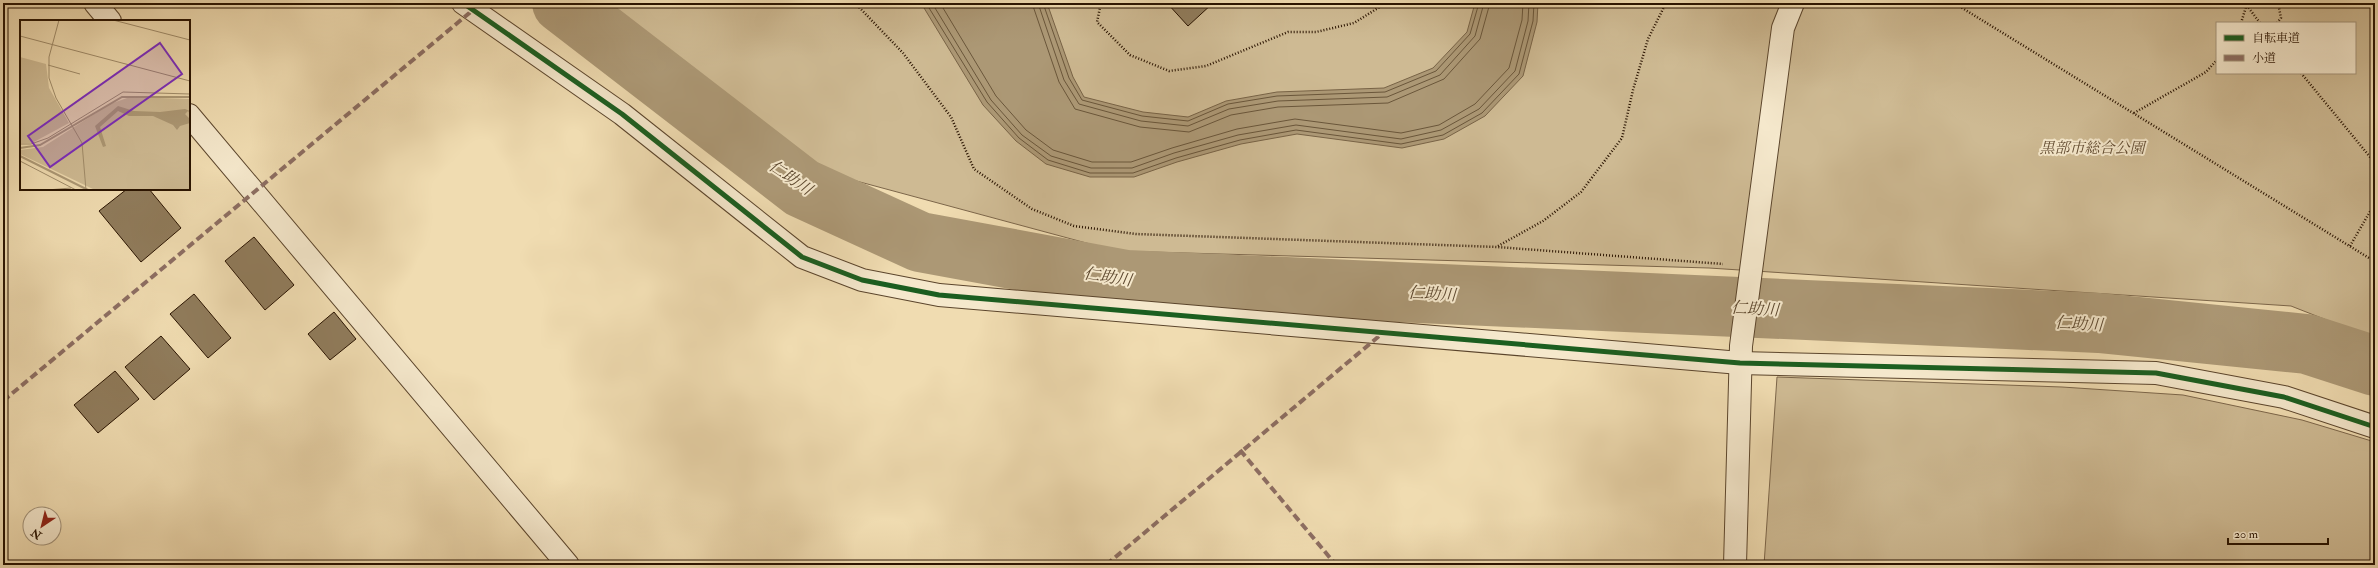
<svg xmlns="http://www.w3.org/2000/svg" width="2378" height="568" font-family="'IM FELL Double Pica','Noto Serif JP',serif">
<style>
.green{fill:#ceba93;stroke:#7c664a;fill-rule:evenodd}
.water{fill:#ac9875;stroke:#786346}
.lines{fill:none;stroke-linecap:round;stroke-linejoin:round}
.shore{stroke:#6a563a;stroke-width:1}
.river{stroke:#ac9875;stroke-width:60}
.building{fill:#907c5c;stroke:#291300}
.minor-casing{stroke:#5b452c;stroke-width:24}
.path{stroke:#291300;stroke-width:2.5;stroke-dasharray:1 2;stroke-linecap:butt}
.minor{stroke:#f5e8cc;stroke-width:22}
.quiet{stroke:#8d6e63;stroke-width:4;stroke-dasharray:8 4;stroke-linecap:butt}
.cycleway-casing{stroke:#f5e8cc;stroke-width:8}
.cycleway{stroke:#1b5e20;stroke-width:5}
.labels{text-anchor:middle;stroke-width:4;stroke-linejoin:round;paint-order:stroke}
.park-label{font-size:15px;font-style:italic;fill:#634d33;stroke:#f5e8cc}
.water-label{font-size:16px;font-style:italic;fill:#5d482f;stroke:#f5e8cc}
.inset-river{fill:none;stroke:#ac9875;stroke-width:2}
.inset-road{fill:none;stroke:#a08c6a;stroke-width:1}
.view{fill:#7b2cbf;fill-opacity:0.15;stroke:#7b2cbf;stroke-width:2}
.inset-edge{fill:none;stroke:#291300;stroke-width:2}
</style>
<rect width="100%" height="100%" fill="#f0dcb1"/>
<filter id="stains"><feTurbulence type="fractalNoise" baseFrequency=".005" numOctaves="4"/><feColorMatrix values="0 0 0 0 .2 0 0 0 0 .09 0 0 0 0 .02 0 0 0 .5 -.17"/></filter>
<radialGradient id="worn" r=".72"><stop offset=".6" stop-color="#630" stop-opacity="0"/><stop offset="1" stop-color="#630" stop-opacity=".3"/></radialGradient>
<g class="green">
<path d="M600 3H2375V349L2347 328 2291 306 1709 268 1116 251 823 172ZM2217 23H2355V73H2217Z"/>
<path d="M1777 377 2062 387 2183 395 2302 420 2375 442V565H1764Z"/>
</g>
<path class="water" d="M921 3H1047L1073 77 1084 97 1143 112 1188 117 1226 101 1277 92 1384 88 1433 68 1467 32 1475 3H1538L1537 22 1523 76 1485 116 1444 139 1402 148 1297 134 1241 144 1177 162 1134 177H1090L1046 164 1016 141 983 105Z"/>
<g class="lines">
<g class="shore">
<path d="M926 3 987 102 1019 138 1048 160 1090 173H1133L1176 158 1240 140 1296 130 1401 144 1443 135 1482 113 1519 74 1533 21 1534 3"/>
<path d="M932 3 991 100 1022 135 1051 156 1091 168H1132L1174 153 1238 135 1296 125 1401 139 1441 130 1479 109 1515 71 1528 21 1529 3"/>
<path d="M940 3 996 96 1026 130 1053 150 1092 162H1131L1172 148 1237 129 1295 119 1401 133 1439 125 1475 104 1509 68 1522 20 1523 3"/>
<path d="M1032 3 1059 82 1075 109 1140 127 1189 132 1231 115 1278 107 1388 103 1444 79 1480 39 1490 3"/>
<path d="M1038 3 1064 80 1079 104 1141 121 1188 126 1229 109 1278 101 1387 97 1440 75 1475 36 1484 3"/>
<path d="M1043 3 1069 78 1082 100 1142 116 1188 121 1228 104 1277 96 1385 92 1436 71 1470 34 1479 3"/>
</g>
<path class="river" d="M562 3 802 188 920 242 1126 280 2099 323 2307 344 2375 366"/>
</g>
<g class="building">
<path d="M1167 3H1213L1188 26Z"/>
<path d="M127 189H149L181 228 141 262 99 211Z"/>
<path d="M254 237 294 285 265 310 225 261Z"/>
<path d="M194 294 231 338 208 358 170 314Z"/>
<path d="M334 312 356 339 330 360 308 334Z"/>
<path d="M161 336 190 369 154 400 125 367Z"/>
<path d="M115 371 139 399 98 433 74 405Z"/>
</g>
<g class="lines">
<g class="minor-casing">
<g id="minor">
<path d="M95 3 110 21"/>
<path d="M463 3 622 114 802 257 862 280 939 295 1740 363 2156 373 2284 397 2375 427"/>
<path d="M189 115 568 565"/>
<path d="M1735 565 1741 346 1783 28 1793 3"/>
</g>
</g>
<g class="path">
<path d="M855 3 903 53 951 117 974 169 1032 209 1074 226 1136 234 1497 247 1723 264"/>
<path d="M1101 3 1097 22 1130 55 1169 71 1206 66 1288 32H1316L1354 23 1386 3"/>
<path d="M1954 3 2369 258"/>
<path d="M2245 3 2260 23"/>
<path d="M2373 3 2375 7"/>
<path d="M2241 23 2246 7"/>
<path d="M2277 23 2281 18 2278 3"/>
<path d="M2301 73 2375 163"/>
<path d="M2134 113 2206 72 2217 60"/>
<path d="M1498 246 1543 221 1581 192 1622 138 1633 90 1648 39 1666 3"/>
<path d="M2350 246 2375 203"/>
</g>
<use href="#minor" class="minor"/>
<g class="quiet">
<path d="M3 401 473 10"/>
<path d="M1240 450 1336 565"/>
<path d="M1106 565 1384 332"/>
</g>
<g class="cycleway-casing">
<path id="cycleway" d="M463 3 622 114 802 257 862 280 939 295 1740 363 2156 373 2284 397 2375 427"/>
</g>
<use href="#cycleway" class="cycleway"/>
</g>
<g class="labels">
<g class="park-label">
<text x="2092" y="153">黒部市総合公園</text>
</g>
<g class="water-label">
<text transform="translate(791 177) rotate(34)" y="6">仁助川</text>
<text transform="translate(1108 276) rotate(9)" y="6">仁助川</text>
<text transform="translate(1432 293) rotate(3)" y="6">仁助川</text>
<text transform="translate(1755 308) rotate(3)" y="6">仁助川</text>
<text transform="translate(2079 323) rotate(3)" y="6">仁助川</text>
</g>
</g>
<g transform="translate(20 20)">
<rect width="170" height="170" fill="#f0dcb1"/>
<path d="M0 37 26 44 29 68 49 103 12 123H0ZM110 77 170 79V170H75L0 134V130L23 127 90 84Z" fill="#ceba93"/>
<path d="M98 86 114 91 140 92 165 89 170 91V94L168 91 165 94 170 99V103L160 106 157 110 153 105 133 96H109L98 91 80 107 86 126 83 127 75 106Z" fill="#ac9875"/>
<path class="inset-river" d="M0 128 20 125 102 77H170M0 136 68 170"/>
<path class="inset-road" d="M39 0 29 37V58L36 78 62 123 66 170M93 0 170 20M0 16 170 61M28 45 60 54M0 124H11L28 118 103 72 170 74M0 141 56 170M27 170 51 168"/>
<path class="view" d="M140 23 162 54 30 147 8 116Z"/>
<rect width="170" height="170" class="inset-edge"/>
</g>
<rect width="2378" height="568" fill="none" stroke="#f0dcb1" stroke-width="16"/>
<rect x="4" y="4" width="2370" height="560" fill="none" stroke="#291300" stroke-width="2"/>
<rect x="8" y="8" width="2362" height="552" fill="none" stroke="#291300"/>
<rect x="2216" y="22" width="140" height="52" fill="#f5e8cc" stroke="#a3937a"/>
<rect x="2224" y="35" width="20" height="6" fill="#1b5e20" stroke="#a3937a"/>
<text x="2252" y="42" font-size="12" fill="#291300">自転車道</text>
<rect x="2224" y="55" width="20" height="6" fill="#8d6e63" stroke="#a3937a"/>
<text x="2252" y="62" font-size="12" fill="#291300">小道</text>
<g transform="translate(42 526) rotate(215)"><circle r="19" fill="#f5e8cc" stroke="#a3937a"/>
<path d="M0-3L7 15L0 10L-7 15Z" fill="#8f2418"/>
<text y="-6" font-size="11" font-weight="bold" text-anchor="middle" fill="#291300">N</text>
</g>
<path d="M2228 538v6h100v-6" fill="none" stroke="#291300" stroke-width="2"/>
<text x="2234" y="538" font-size="12" fill="#291300" stroke="#f5e8cc" stroke-width="3" paint-order="stroke">20 m</text>
<rect width="100%" height="100%" filter="url(#stains)"/>
<rect width="100%" height="100%" fill="url(#worn)"/>
</svg>
